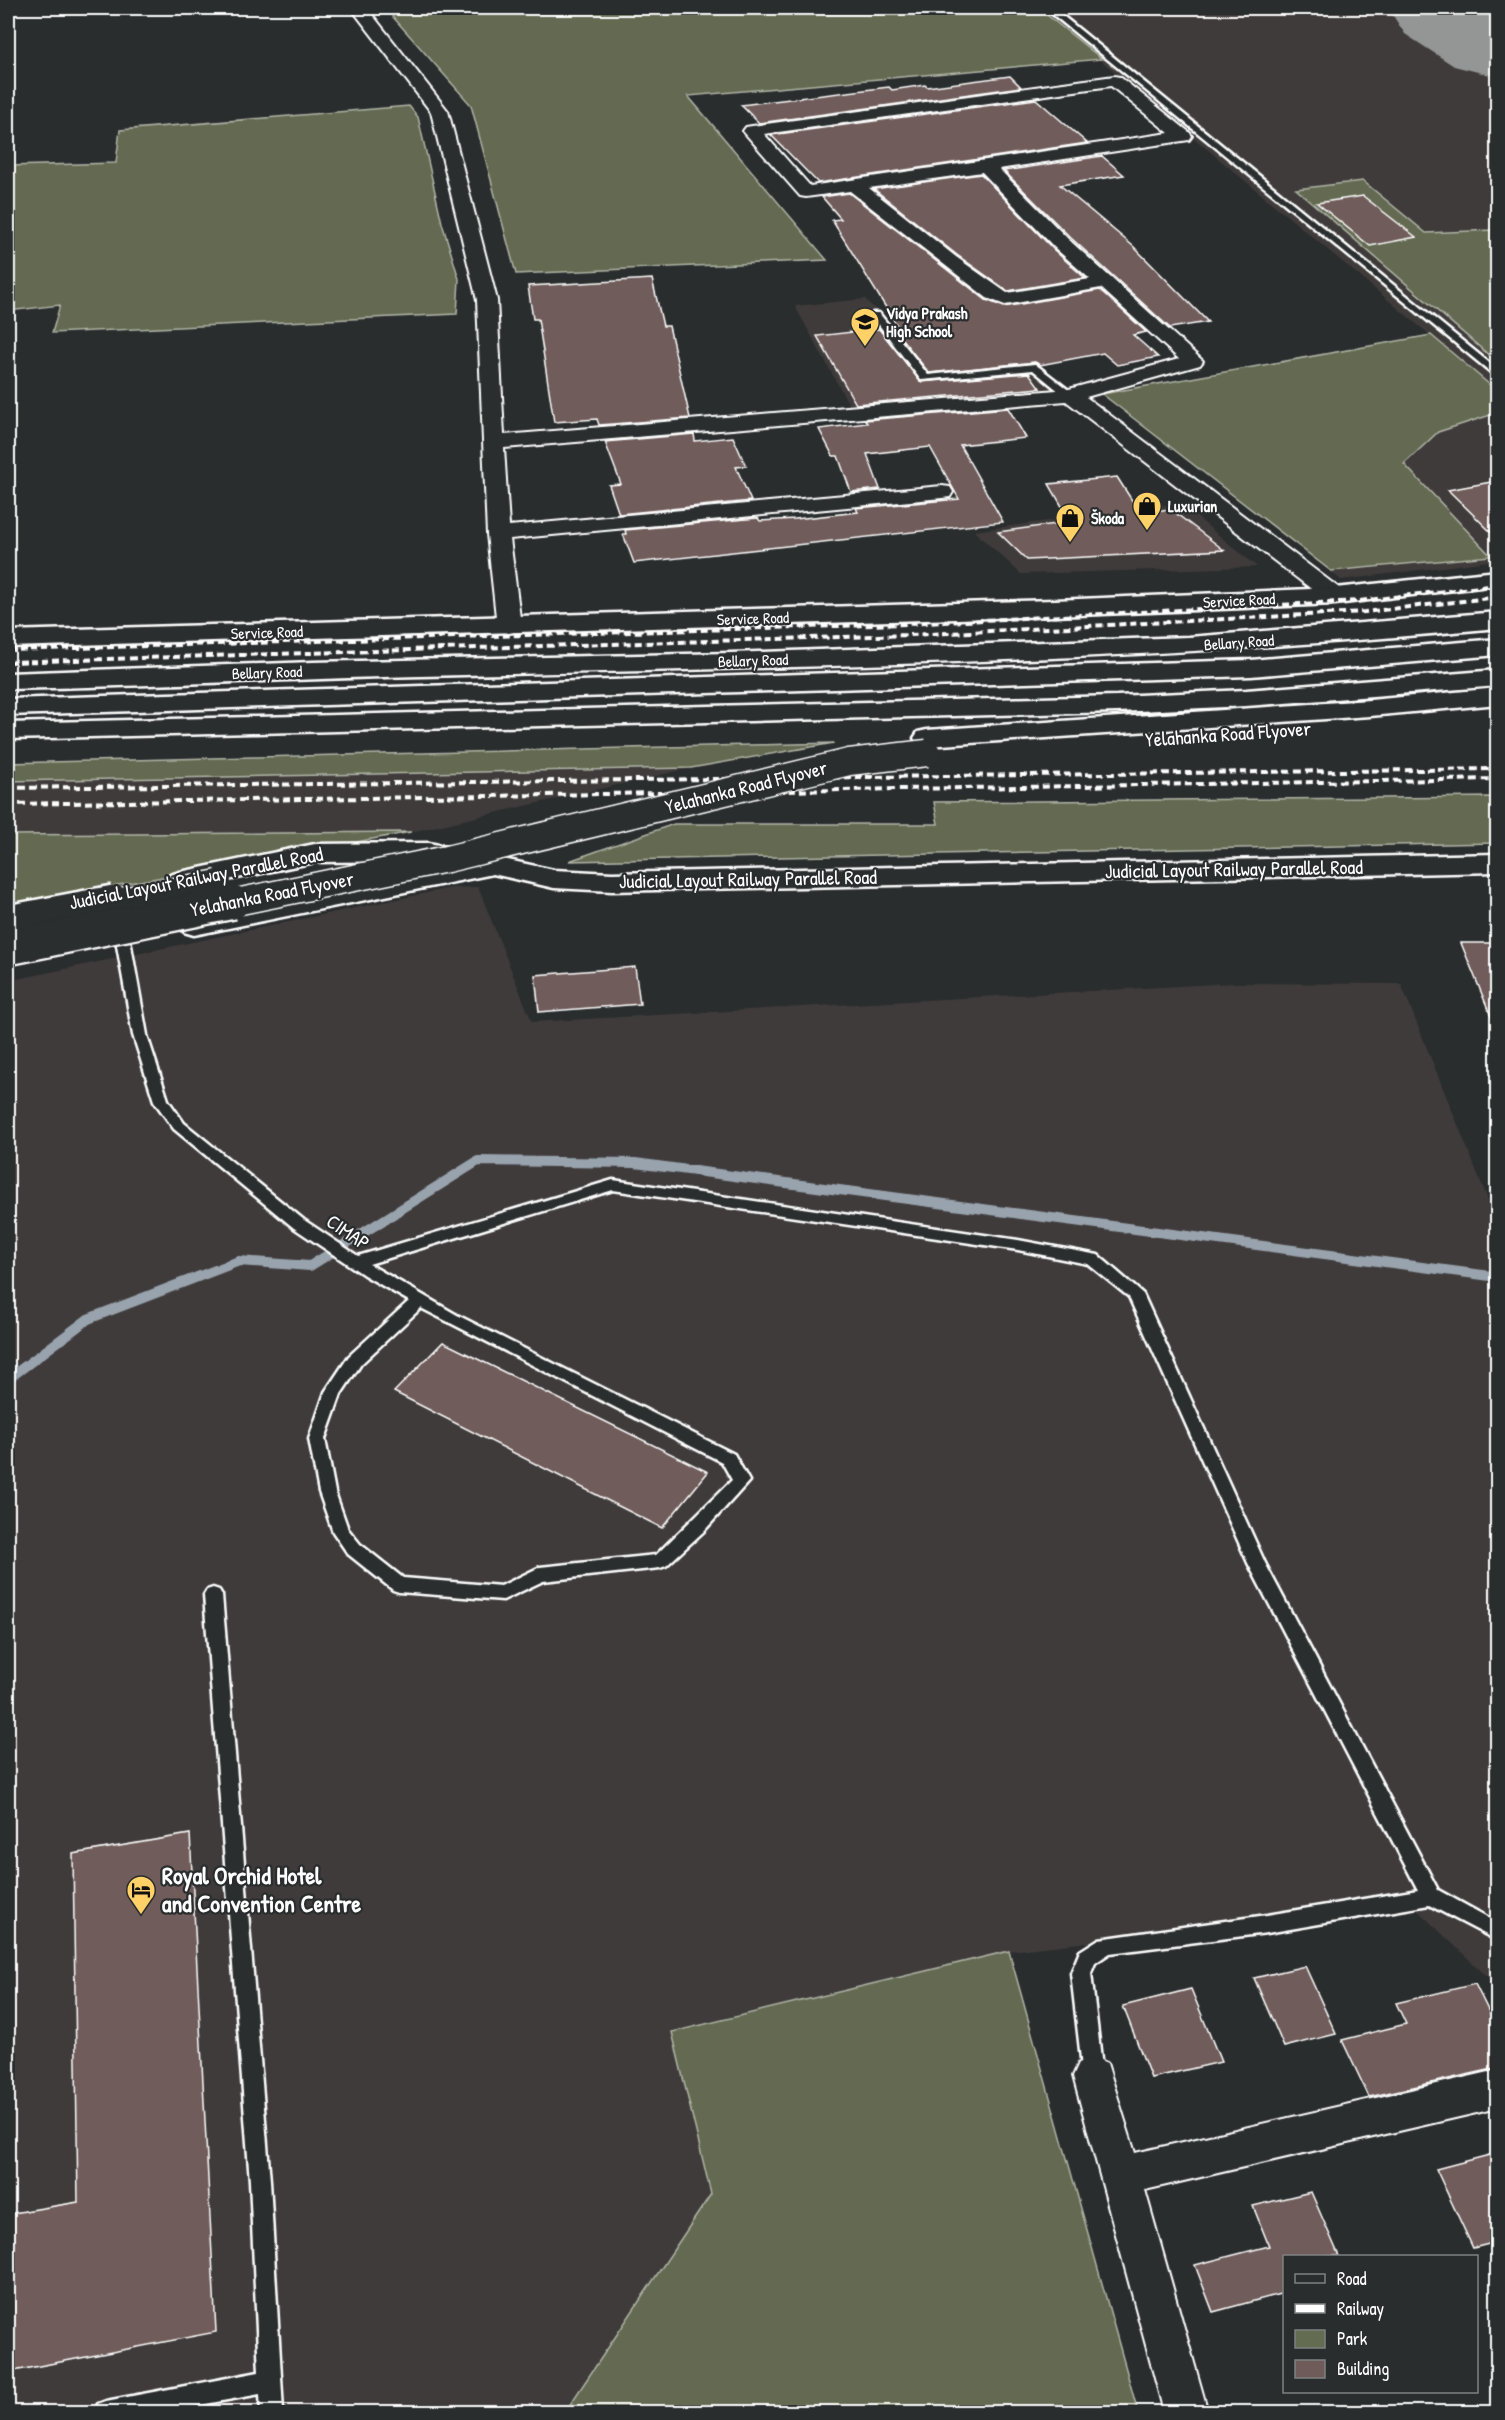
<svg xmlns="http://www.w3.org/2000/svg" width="1505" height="2420" font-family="'Patrick Hand',sans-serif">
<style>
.built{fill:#3f3b3b}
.green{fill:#636b51;stroke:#b1b5a8;stroke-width:1.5}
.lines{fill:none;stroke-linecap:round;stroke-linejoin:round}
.stream{stroke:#98a3ad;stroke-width:10}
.runway{fill:#949696;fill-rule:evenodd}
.building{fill:#6f5c5a;stroke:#fff;stroke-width:1.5}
.service-casing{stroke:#fff;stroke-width:5}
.minor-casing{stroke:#fff;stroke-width:4}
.tertiary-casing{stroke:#fff;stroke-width:5}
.secondary-casing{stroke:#fff;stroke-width:5}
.primary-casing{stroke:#fff;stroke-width:5}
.trunk-casing{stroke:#fff;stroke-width:5}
.service{fill:#2a2d2e;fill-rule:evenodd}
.minor{fill:#2a2d2e;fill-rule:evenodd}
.tertiary{fill:#2a2d2e;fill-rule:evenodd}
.secondary{fill:#2a2d2e;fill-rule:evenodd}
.primary{fill:#2a2d2e;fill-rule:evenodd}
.trunk{fill:#2a2d2e;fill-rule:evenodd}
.rail{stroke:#fff;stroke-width:4;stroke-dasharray:7 4;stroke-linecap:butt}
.primary-bridge-far1-casing{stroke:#fff;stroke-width:29;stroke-linecap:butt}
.primary-bridge-casing{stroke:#fff;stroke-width:38;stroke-linecap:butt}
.primary-bridge-far1{stroke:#2a2d2e;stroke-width:26}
.primary-bridge{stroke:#2a2d2e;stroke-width:33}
.labels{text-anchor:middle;stroke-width:4.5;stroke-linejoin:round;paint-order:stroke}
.far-poi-label{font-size:16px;font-weight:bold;fill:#fff;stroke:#2a2d2e;text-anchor:start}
.far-street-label{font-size:16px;fill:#fff;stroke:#2a2d2e}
.street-label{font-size:20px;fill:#fff;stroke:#2a2d2e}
.near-poi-label{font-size:24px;font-weight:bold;fill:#fff;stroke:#2a2d2e;text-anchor:start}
</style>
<rect width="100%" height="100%" fill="#2a2d2e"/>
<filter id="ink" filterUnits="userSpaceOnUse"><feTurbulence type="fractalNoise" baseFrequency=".0167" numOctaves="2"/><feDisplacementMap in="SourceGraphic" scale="12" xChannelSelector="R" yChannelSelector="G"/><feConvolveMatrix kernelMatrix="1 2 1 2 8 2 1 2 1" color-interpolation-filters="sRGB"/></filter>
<g filter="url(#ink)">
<g class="built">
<path d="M1038 8H1497V560L1341 580 1102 394 1430 335Z"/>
<path d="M865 299 938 374 1023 362 1056 392 852 410 795 306Z"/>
<path d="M1180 503 1257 567 1021 574 974 531Z"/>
<path d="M691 768 411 832 8 835V779Z"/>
<path d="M478 887 532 1022 1234 983 1401 984 1497 1222V1986L1412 1905 1009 1951 672 2031 711 2194 565 2412H8V981L450 888Z"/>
</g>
<g class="green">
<path d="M385 8H1038L1102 59 688 96 827 260 516 274 471 105Z"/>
<path d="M409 106 418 117 442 223 459 279 457 314 52 333 60 305 8 311V166L116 163 120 130Z"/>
<path d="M1363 181 1426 233 1494 230 1497 233V362L1296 189Z"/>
<path d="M1431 335 1497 391V413L1438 432 1404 464 1491 556 1331 571 1102 394Z"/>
<path d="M834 743 691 768 8 781V763Z"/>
<path d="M1497 797V843L569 861 674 824H938L934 802Z"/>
<path d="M411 832 8 905V835Z"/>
<path d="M1009 1951 1138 2412H565L711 2194 672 2032Z"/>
</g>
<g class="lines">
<path class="stream" d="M8 1379 88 1319 239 1261 310 1266 478 1161 635 1163 1498 1277"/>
<path class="runway" d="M1388 8H1498V77L1454 66 1405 34Z"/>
</g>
<g class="building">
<path d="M1010 76 1021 87 759 123 741 105 889 87 892 90 925 85 927 87Z"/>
<path d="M1036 99 1087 143 818 183 771 135Z"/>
<path d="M1102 156 1124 175 1060 185 1133 246 1208 322 1170 328 1071 238 1004 171Z"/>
<path d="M981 174 1054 250 1085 278 1008 291 957 255 874 189Z"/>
<path d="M849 193 986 300 1004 307 1100 290 1146 332 1133 335 1158 357 1117 365 1103 353 1040 365 1035 362 929 373 893 328 898 327 832 220 841 219 822 197Z"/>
<path d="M1363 196 1416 237 1370 246 1317 203Z"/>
<path d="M652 279 663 326H669L690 418 599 425 597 419 554 422 538 319H533L528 286Z"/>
<path d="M879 329 921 382 1029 373 1040 388 856 404 817 336Z"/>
<path d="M1008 408 1026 438 960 445 1003 522 634 563 623 534H626L625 530 758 518 760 521 795 519 858 512 856 508 959 499 930 447 867 454 880 489 851 492 838 456H833L819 429 867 423 865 420Z"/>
<path d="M694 434 695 441 733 437 746 466 736 467 751 501 619 514 609 485 621 484 605 442Z"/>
<path d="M1117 477 1140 513 1170 509 1224 550 1027 560 998 532 1071 522 1049 484Z"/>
<path d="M1497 481V538L1448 490Z"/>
<path d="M1461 943H1497V1026H1495Z"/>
<path d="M635 967 640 1004 539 1012 535 975Z"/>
<path d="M443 1342 708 1472 662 1528 394 1392Z"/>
<path d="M190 1834 216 2332 8 2372V2214L78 2202 73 1854Z"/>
<path d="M1305 1966 1336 2034 1284 2047 1254 1978Z"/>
<path d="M1475 1984 1497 2028V2068L1369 2097 1342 2040 1406 2024 1396 2003Z"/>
<path d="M1191 1989 1221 2062 1151 2078 1123 2006Z"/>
<path d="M1497 2153V2242L1473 2248 1436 2169Z"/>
<path d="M1311 2192 1339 2256H1284V2293L1213 2312 1195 2265 1269 2246 1253 2206Z"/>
</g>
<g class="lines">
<g class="service-casing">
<g id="service">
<path d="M1045 8H1053L1498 370V378Z"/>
<path d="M873 313H879L928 375 1035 364 1075 395 1066 397 1033 370 921 380 873 317Z"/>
<path d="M120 919 127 923 147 1035 168 1100 184 1123 304 1220 358 1256 613 1180 1018 1240 1098 1255 1143 1294 1265 1563 1438 1890 1498 1923V1941L1429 1905 1267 1933 1110 1953 1095 1963 1091 1973 1103 2076 1100 2083 1093 2085 1086 2083 1083 2076 1071 1973 1080 1951 1099 1939 1267 1915 1418 1890 1248 1563 1129 1297 1088 1264 1018 1250 613 1190 369 1264 457 1315 734 1454 749 1481 704 1531 666 1566 660 1568 543 1581 503 1600 399 1592 393 1590 348 1554 333 1532 319 1492 309 1439 325 1392 349 1356 409 1301 364 1275 294 1228 174 1129 154 1101 133 1035 113 923ZM421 1308 722 1462 732 1480 656 1555 540 1567 501 1586 403 1578 360 1544 348 1529 335 1492 325 1439 341 1394 361 1364Z"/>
<path d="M213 1588 219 1590 222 1595 270 2181 283 2412H261L260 2394 162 2412H95L98 2404 106 2401 259 2372 250 2181 204 1595 207 1590Z"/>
</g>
</g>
<g class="minor-casing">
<g id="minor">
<path d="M351 8H367L448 111 497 300 504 435 1069 389 1179 359 1101 288 1005 305 987 298 850 191 806 197 800 196 743 131 746 127 752 126 1114 76 1120 77 1189 132 1192 136 1189 140 999 169 1069 240 1203 361 1200 365 1086 397 1343 591 1346 596 1343 601 1335 603 1327 601 1066 401 504 448 509 526 942 486 950 487 953 492 950 497 942 498 510 539 521 626 517 631 509 633 501 631 497 626 487 534 477 300 431 112ZM1111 86 1169 133 810 186 764 134ZM982 172 1055 248 1090 279 1007 293 956 257 869 188Z"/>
<path d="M1093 2057 1107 2063 1135 2153 1498 2070V2108L1145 2190 1208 2412H1164L1073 2076 1079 2063Z"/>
</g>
</g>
<g class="tertiary-casing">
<path id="tertiary" d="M429 843 554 870 612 873 1498 854V872L612 891 554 888 493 874 194 935 184 932 179 926 184 920 454 866 429 861 315 862 180 890 170 887 166 881 170 875 180 872 315 844Z"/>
</g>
<g class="secondary-casing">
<g id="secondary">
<path d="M1498 571V585L1335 604 1055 616 8 647V631L1055 600 1335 588Z"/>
<path d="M1498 670V686L1246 706 1117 712 8 739V723L1117 696 1246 690Z"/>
</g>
</g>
<g class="primary-casing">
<path id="primary" d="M1498 688V704L1370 716 927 746 918 744 914 738 918 732 927 730 1370 700Z"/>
</g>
<g class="trunk-casing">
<g id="trunk">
<path d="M1498 612V628C1154 661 809 667 464 675 312 678 160 686 8 689V673L313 662 731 653 1189 637Z"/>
<path d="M1498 639V655L1251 676 8 715V699L1251 660Z"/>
</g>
</g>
<use href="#service" class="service"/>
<use href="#minor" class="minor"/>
<use href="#tertiary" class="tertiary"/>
<use href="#secondary" class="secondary"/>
<use href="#primary" class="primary"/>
<use href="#trunk" class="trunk"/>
<g class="rail">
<path d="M8 650 905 624 1359 601 1498 585"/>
<path d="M8 662 910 635 1365 612 1498 597"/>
<path d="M8 788 1498 769"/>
<path d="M8 804 1498 779"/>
</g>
<g class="primary-bridge-far1-casing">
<g id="primary-bridge-far1">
<path d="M106 904 218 883"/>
<path d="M226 904 447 859 849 762 927 753"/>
</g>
</g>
<g class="primary-bridge-casing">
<g id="primary-bridge">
<path d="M8 922 114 902"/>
<path d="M8 948 233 902"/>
</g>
</g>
<use href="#primary-bridge-far1" class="primary-bridge-far1"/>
<use href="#primary-bridge" class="primary-bridge"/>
</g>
</g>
<defs>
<g id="school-pin" transform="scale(1.5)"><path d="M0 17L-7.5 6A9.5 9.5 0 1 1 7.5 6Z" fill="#ffd166" stroke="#2a2d2e"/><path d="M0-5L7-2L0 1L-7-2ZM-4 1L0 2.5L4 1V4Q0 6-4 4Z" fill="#111"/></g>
<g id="shop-pin" transform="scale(1.5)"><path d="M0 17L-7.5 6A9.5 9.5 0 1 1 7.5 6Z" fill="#ffd166" stroke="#2a2d2e"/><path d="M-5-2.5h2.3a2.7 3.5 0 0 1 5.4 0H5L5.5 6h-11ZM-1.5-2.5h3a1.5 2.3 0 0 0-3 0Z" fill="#111"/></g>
<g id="hotel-pin" transform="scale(1.5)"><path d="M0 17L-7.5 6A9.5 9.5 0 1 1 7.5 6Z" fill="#ffd166" stroke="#2a2d2e"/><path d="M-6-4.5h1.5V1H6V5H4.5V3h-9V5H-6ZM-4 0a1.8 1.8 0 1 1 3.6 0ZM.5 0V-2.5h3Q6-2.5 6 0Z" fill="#111"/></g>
</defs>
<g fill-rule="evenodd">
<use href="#school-pin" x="865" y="322"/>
<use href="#shop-pin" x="1147" y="506"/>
<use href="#shop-pin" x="1070" y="518"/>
<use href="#hotel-pin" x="141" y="1890"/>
</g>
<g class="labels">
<g class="far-poi-label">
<text x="886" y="319">Vidya Prakash<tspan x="886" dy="18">High School</tspan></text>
<text x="1168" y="512">Luxurian</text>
<text x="1091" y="524">Škoda</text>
</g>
<g class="far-street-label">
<text transform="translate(1239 600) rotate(-3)" y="6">Service Road</text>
<text transform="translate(753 618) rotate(-2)" y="6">Service Road</text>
<text transform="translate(267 632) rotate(-2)" y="6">Service Road</text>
<text transform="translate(1239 642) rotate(-4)" y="6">Bellary Road</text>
<text transform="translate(753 660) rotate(-2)" y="6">Bellary Road</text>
<text transform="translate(267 672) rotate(-2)" y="6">Bellary Road</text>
</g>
<g class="street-label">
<text transform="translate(1228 734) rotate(-4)" y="7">Yelahanka Road Flyover</text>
<text transform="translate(746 787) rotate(-14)" y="7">Yelahanka Road Flyover</text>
<text transform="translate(1234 869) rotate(-1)" y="7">Judicial Layout Railway Parallel Road</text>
<text transform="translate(196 878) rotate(-11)" y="7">Judicial Layout Railway Parallel Road</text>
<text transform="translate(748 879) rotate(-1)" y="7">Judicial Layout Railway Parallel Road</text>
<text transform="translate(272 894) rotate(-11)" y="7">Yelahanka Road Flyover</text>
<text transform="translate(348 1232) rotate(34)" y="7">CIMAP</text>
</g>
<g class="near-poi-label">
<text x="162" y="1884">Royal Orchid Hotel<tspan x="162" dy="28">and Convention Centre</tspan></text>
</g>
</g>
<rect width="1505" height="2420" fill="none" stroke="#2a2d2e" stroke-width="30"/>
<rect x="15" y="15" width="1475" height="2390" fill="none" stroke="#fff" stroke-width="2" filter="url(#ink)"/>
<rect x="1283" y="2255" width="195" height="138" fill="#2a2d2e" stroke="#7f8182" stroke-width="1.5"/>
<rect x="1295" y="2274" width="30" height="9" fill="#2a2d2e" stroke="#7f8182" stroke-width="1.5"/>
<text x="1337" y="2285" font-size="18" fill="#ffffff">Road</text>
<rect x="1295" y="2304" width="30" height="9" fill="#ffffff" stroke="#7f8182" stroke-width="1.5"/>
<text x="1337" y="2315" font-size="18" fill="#ffffff">Railway</text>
<rect x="1295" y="2330" width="30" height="18" fill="#636b51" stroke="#7f8182" stroke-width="1.5"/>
<text x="1337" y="2345" font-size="18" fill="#ffffff">Park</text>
<rect x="1295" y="2360" width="30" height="18" fill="#6f5c5a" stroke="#7f8182" stroke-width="1.5"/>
<text x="1337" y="2375" font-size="18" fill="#ffffff">Building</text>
</svg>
